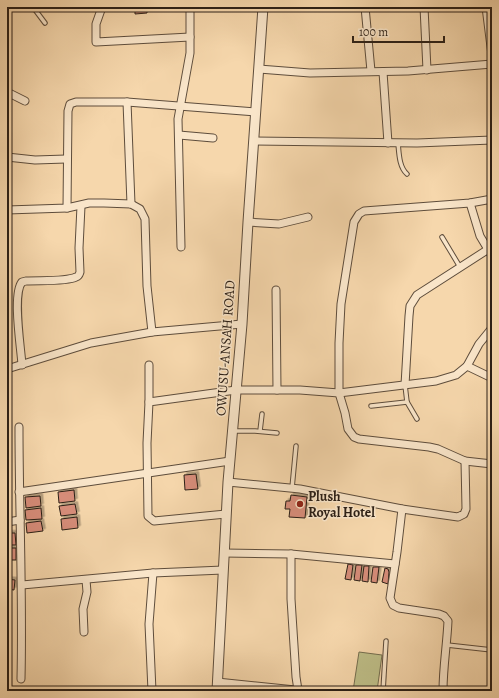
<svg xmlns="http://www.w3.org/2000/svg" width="499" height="698" font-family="Alegreya,serif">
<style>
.green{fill:#bebe88;stroke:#746e4f}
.building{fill:#d68c79;stroke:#2b1f16;filter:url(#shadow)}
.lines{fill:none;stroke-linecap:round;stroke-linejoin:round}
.service-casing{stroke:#5e4d3c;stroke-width:5.5}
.minor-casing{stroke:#5e4d3c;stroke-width:9}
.tertiary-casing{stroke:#5e4d3c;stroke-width:11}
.service{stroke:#f9e5c9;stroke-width:3.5}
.minor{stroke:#f9e5c9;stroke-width:7}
.tertiary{stroke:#f9e5c9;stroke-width:9}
.poi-dot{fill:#8f2418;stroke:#f9e5c9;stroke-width:1.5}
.labels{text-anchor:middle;stroke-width:3;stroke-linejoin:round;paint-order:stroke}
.street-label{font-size:14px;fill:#2b1f16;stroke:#f9e5c9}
.poi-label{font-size:14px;font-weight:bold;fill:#2b1f16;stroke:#f9e5c9;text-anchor:start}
</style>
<defs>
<filter id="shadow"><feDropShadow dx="2.5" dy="-2.5" stdDeviation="0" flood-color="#0004"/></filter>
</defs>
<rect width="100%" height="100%" fill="#f6d7ac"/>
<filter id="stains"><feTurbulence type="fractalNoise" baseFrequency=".005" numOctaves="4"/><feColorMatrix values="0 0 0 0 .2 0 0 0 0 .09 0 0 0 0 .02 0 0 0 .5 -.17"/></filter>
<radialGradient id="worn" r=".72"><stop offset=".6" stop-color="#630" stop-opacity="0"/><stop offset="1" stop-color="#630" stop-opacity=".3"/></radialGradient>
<path class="green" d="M359 652 382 655 377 691H353Z"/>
<g class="building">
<path d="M147 7V13L135 14V8Z"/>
<path d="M196 474 198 489 185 490 184 475Z"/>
<path d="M74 490 75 501 59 503 58 492Z"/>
<path d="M291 495 307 497 305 518 289 517 290 509H285L286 501H290Z"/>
<path d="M40 496 41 506 26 508 25 497Z"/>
<path d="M75 504 77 514 61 516 59 506Z"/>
<path d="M41 508 42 519 26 520 25 510Z"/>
<path d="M77 517 78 528 62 530 61 519Z"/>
<path d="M41 521 43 531 27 533 26 523Z"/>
<path d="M7 533H15L16 545H7Z"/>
<rect x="7" y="548" width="9" height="12"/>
<path d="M348 564 353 565 351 580 345 579Z"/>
<path d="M356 565H362L360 581 354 580Z"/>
<path d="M364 566H369L368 582 362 581Z"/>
<path d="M373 567H379L377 583 371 582Z"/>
<path d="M385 568 388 569 389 572 388 584 382 582Z"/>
<path d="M7 579 15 580 14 590 7 589Z"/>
</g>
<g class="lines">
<g class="service-casing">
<g id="service">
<path d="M33 7 45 23"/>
<path d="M398 143C399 153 399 167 407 174"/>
<path d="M442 237 460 267"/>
<path d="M405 385 407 402 417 419"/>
<path d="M371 406 407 402"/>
<path d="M234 431H255L277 433"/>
<path d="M260 431 262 414"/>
<path d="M292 488 296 446"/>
<path d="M447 645 492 650"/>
<path d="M383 691 386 641"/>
</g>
</g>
<g class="minor-casing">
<g id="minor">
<path d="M102 7 96 24V42L190 37"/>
<path d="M365 7 371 71"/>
<path d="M424 7 427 70"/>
<path d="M486 7 492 55"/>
<path d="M7 9 8 7"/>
<path d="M259 69 310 73 408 71 492 64"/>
<path d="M383 72 388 143"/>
<path d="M7 92 25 101"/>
<path d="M127 102 131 204"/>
<path d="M179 135 213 138"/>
<path d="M254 141 417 143 492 140"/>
<path d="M7 157 35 160 66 159"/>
<path d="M492 199 470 203 364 211 359 214 354 222 341 304 339 343V393L345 413 348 429 354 437 359 439 429 447 438 449 465 461 492 464"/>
<path d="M470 203 480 236 492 256"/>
<path d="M67 208 68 111 70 104 76 102H127L256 112"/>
<path d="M7 210 67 208 89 203H104L131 204 140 209 145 219 147 286 152 332"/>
<path d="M248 222 279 224 308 217"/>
<path d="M181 247 178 119 190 53V7"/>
<path d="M276 290 277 390"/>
<path d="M22 365C21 348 12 294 22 282L26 281C39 280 66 282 76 277 79 276 79 275 80 272L79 248 81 206"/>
<path d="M149 365V402"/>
<path d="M467 366 492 378"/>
<path d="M7 369 91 343 152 332 242 324"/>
<path d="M405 385 409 316 410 306 417 295 487 250"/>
<path d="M19 427C19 511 23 595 21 679"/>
<path d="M228 482 300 489 402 509 458 517 464 514 466 509 465 461"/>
<path d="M19 492 230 461"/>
<path d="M402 509 397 552 390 598 393 605 399 608 439 614 444 616 448 621C447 644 443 667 443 691"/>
<path d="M226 514 154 521 148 516 147 443 149 402 236 390H300L339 393 436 381 456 375 467 366 479 344 492 328"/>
<path d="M7 522 20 520"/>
<path d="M224 553 291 554 395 564"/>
<path d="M291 554V599L296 677 298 690"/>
<path d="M22 585 153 573 223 570"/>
<path d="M84 632 83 609 87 592 86 580"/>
<path d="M217 682 305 691"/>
<path d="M152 691 149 624 153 573"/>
</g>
</g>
<g class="tertiary-casing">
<path id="tertiary" d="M217 691 228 482 242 324 248 222 263 7"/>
</g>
<use href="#service" class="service"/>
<use href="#minor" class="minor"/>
<use href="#tertiary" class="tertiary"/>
</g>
<circle class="poi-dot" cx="300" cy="504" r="4"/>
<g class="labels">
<g class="street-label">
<text transform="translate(225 348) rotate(-86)" y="5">OWUSU-ANSAH ROAD</text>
</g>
<g class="poi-label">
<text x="308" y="501">Plush<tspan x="308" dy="16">Royal Hotel</tspan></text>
</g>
</g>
<rect width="499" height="698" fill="none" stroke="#f6d7ac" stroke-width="24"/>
<rect x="8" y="8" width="483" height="682" fill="none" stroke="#2b1f16" stroke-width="2"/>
<rect x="12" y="12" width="475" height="674" fill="none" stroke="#2b1f16"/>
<path d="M353 36v6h91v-6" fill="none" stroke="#2b1f16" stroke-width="2"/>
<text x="359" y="36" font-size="12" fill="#2b1f16" stroke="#f9e5c9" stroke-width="3" paint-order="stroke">100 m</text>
<rect width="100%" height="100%" filter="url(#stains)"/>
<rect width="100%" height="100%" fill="url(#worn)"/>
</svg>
